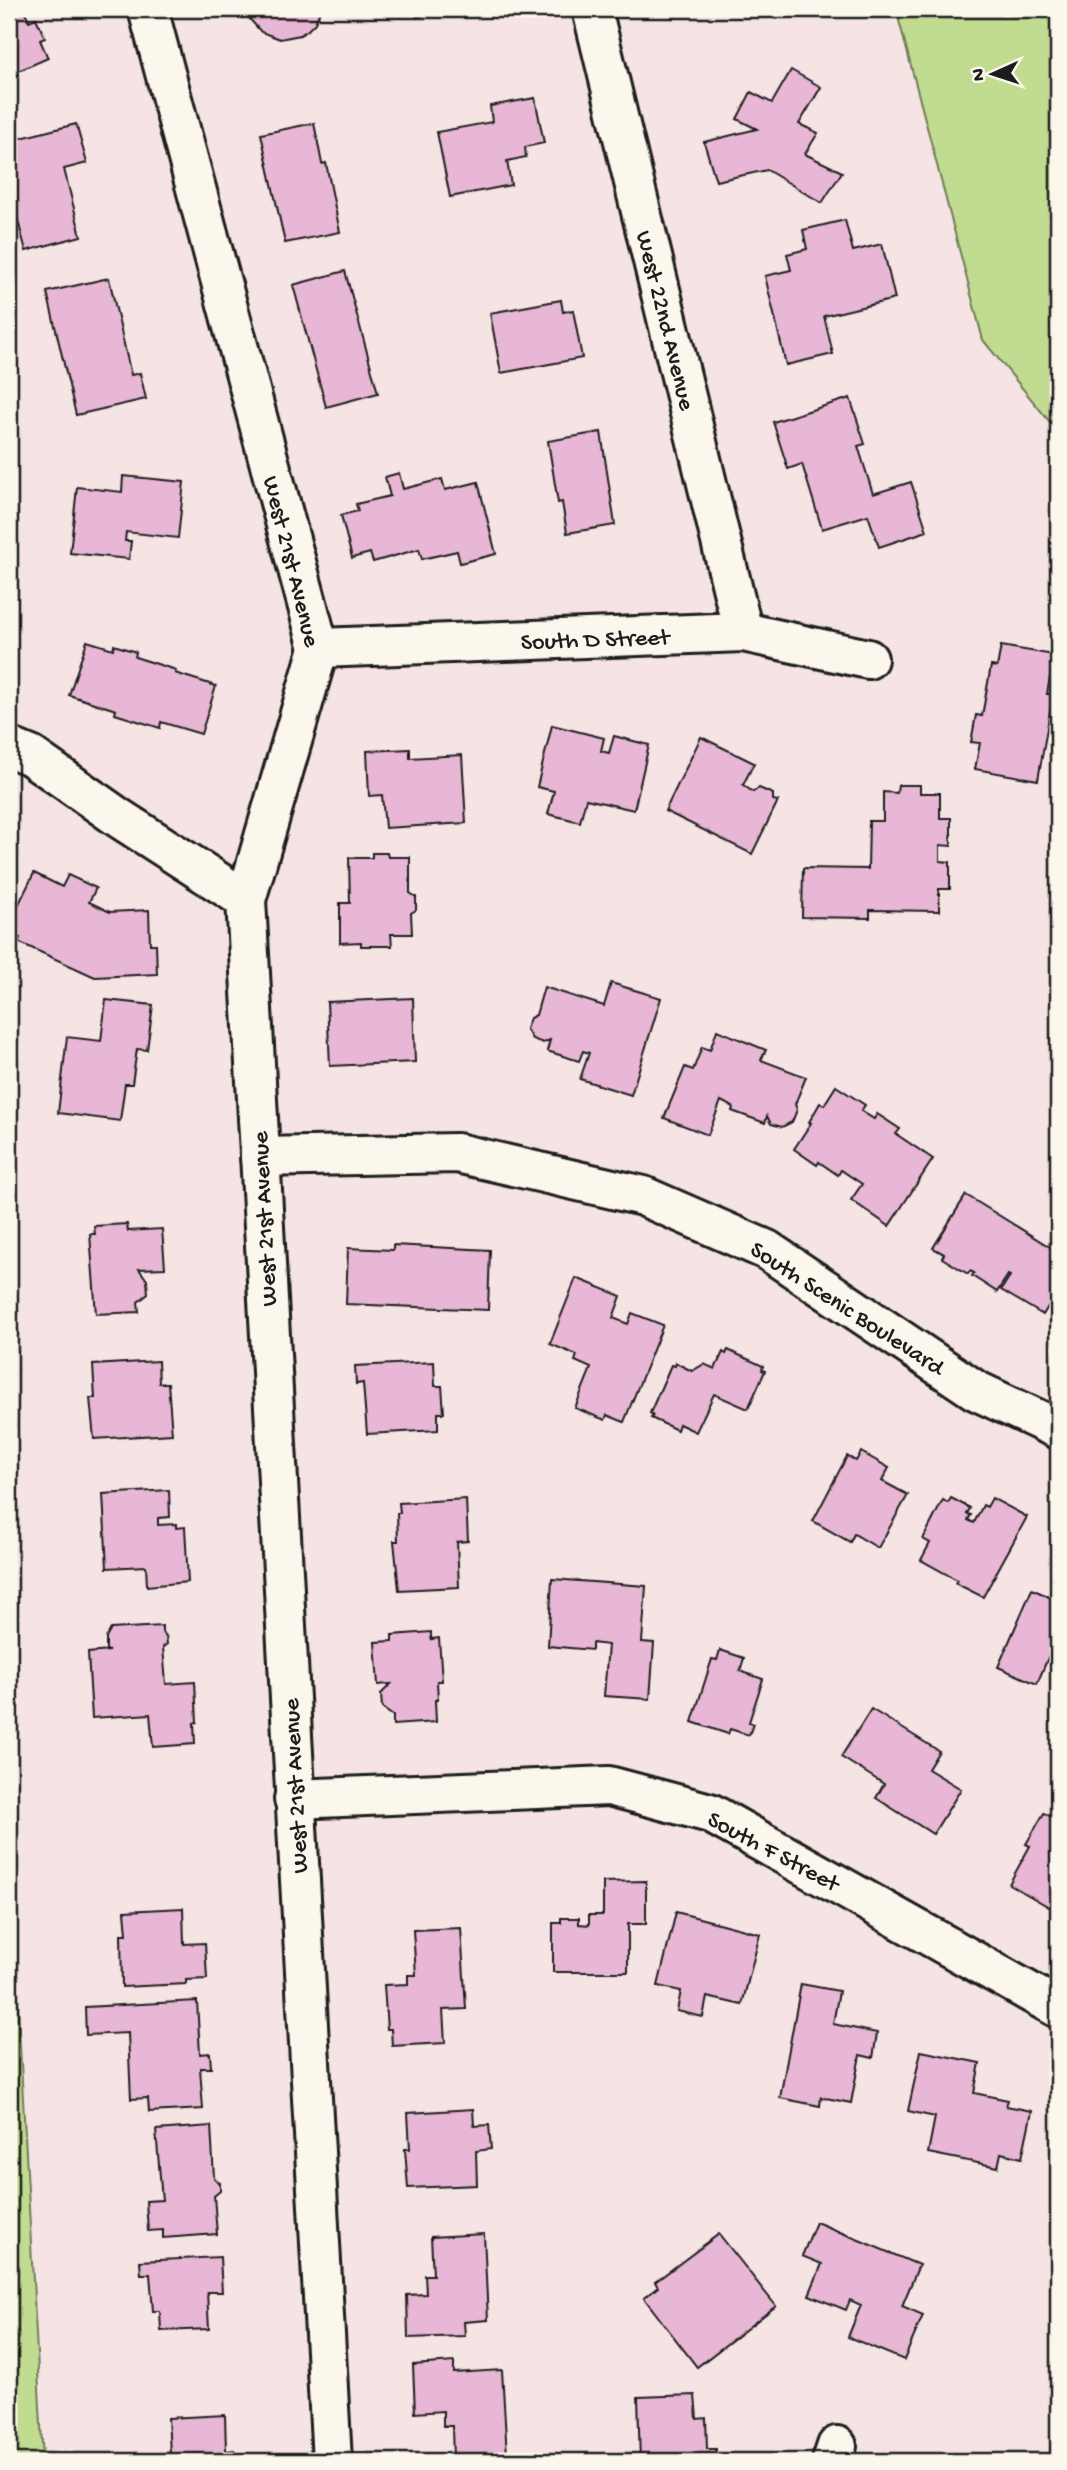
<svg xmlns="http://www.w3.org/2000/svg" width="1067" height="2470" font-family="'Gochi Hand',sans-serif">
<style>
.green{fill:#c1db91;stroke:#6e7c56;stroke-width:2}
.building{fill:#e9b7d6;stroke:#1c1c1c;stroke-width:2}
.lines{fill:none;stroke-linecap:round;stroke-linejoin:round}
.minor-casing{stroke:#1c1c1c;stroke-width:44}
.minor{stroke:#fbf7ec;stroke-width:38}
.labels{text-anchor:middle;stroke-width:7;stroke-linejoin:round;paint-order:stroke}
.street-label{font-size:24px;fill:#1c1c1c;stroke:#fbf7ec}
</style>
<rect width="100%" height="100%" fill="#f6e4e5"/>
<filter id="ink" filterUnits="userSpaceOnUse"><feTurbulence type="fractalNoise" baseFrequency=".0143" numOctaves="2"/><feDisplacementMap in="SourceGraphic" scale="14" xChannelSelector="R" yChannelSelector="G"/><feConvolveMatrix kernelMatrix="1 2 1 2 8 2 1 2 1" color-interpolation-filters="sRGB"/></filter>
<g filter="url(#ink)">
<g class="green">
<path d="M896 9H1058V432L983 340Z"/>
<path d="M9 1846 43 2461H9Z"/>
</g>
<g class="building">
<path d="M9 9H24L29 21 36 18 45 38 40 40 48 58 9 75Z"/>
<path d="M246 9H321L315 23 308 30 300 35 280 39 261 32 248 17Z"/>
<path d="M415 9H449L417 17Z"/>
<path d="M791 70 821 87 799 124 818 133 805 154 842 172 822 203 767 170 716 181 704 142 757 129 737 119 751 92 772 103Z"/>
<path d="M535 98 544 143 525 147 526 157 507 161 511 185 450 197 437 132 492 122 490 106Z"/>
<path d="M314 123 322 164 326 163 340 232 285 243 261 134Z"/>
<path d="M76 124 87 163 64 169 81 236 26 251 9 187V141Z"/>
<path d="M845 220 853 251 882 244 895 299 824 316 833 354 786 365 765 276 791 270 787 254 807 249 803 230Z"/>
<path d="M345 271 378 393 326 407 293 285Z"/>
<path d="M109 278 131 375 140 373 146 399 76 415 47 292Z"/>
<path d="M561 300 563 312 573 310 582 358 501 373 490 313Z"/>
<path d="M850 398 865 444 858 446 873 494 911 482 927 531 879 547 868 515 822 529 802 464 788 469 773 422Z"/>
<path d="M601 432 615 525 567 533 562 502 558 503 548 441Z"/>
<path d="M399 473 403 489 442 479 445 490 478 482 496 554 460 563 457 551 422 559 419 549 373 562 370 553 352 558 341 515 358 511 356 504 390 496 385 477Z"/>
<path d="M123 476 184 482 178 538 126 532 125 541H131L129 559 70 553 77 487 122 492Z"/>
<path d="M87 641 113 649 114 645 136 652 135 657 176 670 175 673 216 686 201 734 161 722 160 728 115 714 116 710 69 695Z"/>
<path d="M1001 646 1054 655 1047 694H1053L1038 780 975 769 980 743 971 742 976 715 982 716 991 666 997 667Z"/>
<path d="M552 725 604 738 601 751 609 753 614 736 649 745 634 810 586 799 580 822 548 814 554 791 537 787Z"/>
<path d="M701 737 754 763 743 785 753 792 759 788 773 794V800L778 801 752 854 665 811Z"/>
<path d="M410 749V758L462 755 466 823 385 828 382 795 369 796 367 751Z"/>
<path d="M898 785H920V793H940V818H951V846L940 845V861L950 862V889H939V911L870 910V918L802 917 803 868 868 869 869 821H883V792L897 793Z"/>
<path d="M372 853H387L388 857H410V893L416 897V910L411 913 412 934H391L392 946H361V942L340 943V903H350L349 858H372Z"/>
<path d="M34 873 62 887 68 875 96 888 89 902 110 912 149 910 150 944H156L157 974 95 977 18 942 20 938 9 933V924Z"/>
<path d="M611 983 661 998 631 1095 580 1079 589 1053 583 1051 579 1061 547 1051 550 1040 543 1043 532 1039 526 1029 530 1018 536 1015 544 987 604 1006Z"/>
<path d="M413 998 415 1062 330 1066 327 1002Z"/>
<path d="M106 1000 153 1005 147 1050 137 1049 132 1084H125L120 1121 58 1113 67 1037 101 1041Z"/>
<path d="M717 1030 766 1050 761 1060 806 1077 795 1104 797 1110 792 1122 782 1127 771 1124 767 1116 765 1123 732 1111 733 1107 721 1101 708 1135 664 1118 685 1067 693 1070 702 1047 710 1050Z"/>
<path d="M836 1086 865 1105 861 1111 874 1119 877 1114 900 1129 896 1134 933 1159 889 1226 851 1200 862 1184 841 1170 838 1175 819 1162 817 1165 794 1149 811 1123 809 1122 820 1103 824 1105Z"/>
<path d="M966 1195 1058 1252V1265L1054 1272 1058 1274V1290L1043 1315 1001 1290 1010 1276 1008 1275 997 1292 972 1276 974 1273 970 1271 968 1274 942 1258 944 1254 933 1248Z"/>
<path d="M127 1224 128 1231 162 1229 165 1268 139 1269 147 1280 148 1294 138 1302 139 1312 96 1314 90 1234H95L94 1226Z"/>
<path d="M393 1245 490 1250 488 1310 346 1304 348 1248 393 1250Z"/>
<path d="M576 1278 621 1296 613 1318 628 1324 632 1313 663 1325 624 1422 607 1415 605 1420 575 1408 591 1368 575 1361 577 1355 550 1344Z"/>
<path d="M728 1350 763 1366 762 1370 765 1371 748 1409 714 1394 696 1432 679 1424 677 1430 651 1418 653 1415 650 1413 671 1365 675 1366 676 1363 692 1371 704 1364 715 1369 723 1352 726 1354Z"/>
<path d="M158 1361 159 1383H168L172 1434 94 1439 90 1398H95L93 1365Z"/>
<path d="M434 1362 435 1386H442L444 1413H438V1430L367 1434 363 1383 356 1384 355 1366Z"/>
<path d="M861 1452 889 1468 882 1481 908 1495 878 1548 854 1534 850 1542 813 1521 847 1456 856 1461Z"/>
<path d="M169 1490 170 1517 158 1518V1525L176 1524V1528L185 1527 188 1582 147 1586 146 1566 107 1568 103 1494Z"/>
<path d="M951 1498 970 1508 967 1514 971 1515 968 1520 974 1523 983 1505 987 1507 992 1498 1027 1517 983 1597 955 1583 957 1580 921 1560 930 1543 923 1539 943 1500 948 1503Z"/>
<path d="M466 1499 468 1541 457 1542 459 1587 399 1590 394 1541H398L397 1513H400L399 1503Z"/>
<path d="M552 1579 646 1586 642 1642 654 1643 650 1699 604 1696 608 1645 592 1643V1650L548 1646Z"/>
<path d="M1032 1589 1058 1601V1634L1037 1684 998 1667Z"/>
<path d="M162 1626V1632L166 1636 167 1644 163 1647 166 1684 195 1682 197 1722 194 1723 195 1744 153 1747 150 1714 92 1718 88 1653 109 1651 106 1650V1638L111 1629Z"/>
<path d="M431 1632V1639L439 1638 442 1681H437L438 1700H435L436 1722 393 1725V1716L382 1708 381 1694 391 1684 378 1685 375 1642 392 1641V1635Z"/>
<path d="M720 1650 744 1658 740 1671 763 1679 749 1722 753 1724 749 1735 730 1729 728 1734 692 1722 712 1659 717 1660Z"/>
<path d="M871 1709 939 1751 928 1769 961 1789 933 1834 876 1798 884 1784 841 1757Z"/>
<path d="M1044 1813 1058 1821V1912L1009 1884 1030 1846 1026 1844Z"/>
<path d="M646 1881V1924H628V1972H553V1923H561V1918H579V1924L589 1925V1915H603V1882Z"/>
<path d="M183 1908 184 1944 205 1943 207 1979 186 1980V1984L122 1987 121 1934H127L125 1911Z"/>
<path d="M676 1912 760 1934 742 2005 707 1997 703 2017 677 2011 681 1991 658 1986Z"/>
<path d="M461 1928 466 2009 443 2010 445 2043 392 2046 391 2029H387L384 1985 408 1984V1975H416L413 1930Z"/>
<path d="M801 1984 839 1991 833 2024 877 2033 873 2058 860 2055 851 2103 821 2097 820 2106 780 2098Z"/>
<path d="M197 2001 200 2054 210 2053 211 2068H200L203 2109 149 2112 148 2098 131 2099 128 2033 86 2035 85 2007Z"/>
<path d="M921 2051 980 2063 974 2093 1008 2100 1006 2106 1032 2111 1022 2158 1001 2153 998 2167 928 2153 935 2117 908 2111Z"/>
<path d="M473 2109 474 2126 489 2125 491 2149 476 2151 477 2185 408 2188 405 2149H410L408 2113Z"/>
<path d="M211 2126 214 2178 220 2183V2191L214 2196 217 2234 163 2238V2230L148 2231 146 2201 162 2200 156 2130Z"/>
<path d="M816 2222 919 2265 902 2306 923 2315 904 2360 848 2337 861 2305 850 2300 846 2310 809 2295 822 2264 802 2256Z"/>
<path d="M484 2234 488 2320 464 2322 465 2336 408 2338 407 2295 426 2294 425 2275H433L431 2237Z"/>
<path d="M719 2234 776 2306 697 2367 644 2298 658 2287 655 2282Z"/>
<path d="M220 2257 222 2292H207L209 2329 161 2331 160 2311H153L150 2274H141L140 2261Z"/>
<path d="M454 2362V2373L502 2370 507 2456 453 2459 452 2426H443V2411L415 2413 413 2365Z"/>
<path d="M695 2395 697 2419 706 2418 707 2449H716V2461H640L638 2397Z"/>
<path d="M225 2415 226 2451 234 2450 235 2461H164V2453H170L168 2418Z"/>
</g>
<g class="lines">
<g class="minor-casing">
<g id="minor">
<path d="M148 9 319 648 246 900 332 2461"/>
<path d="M592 9 743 632"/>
<path d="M319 648 743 632 868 659"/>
<path d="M9 747 31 756 119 818 246 900"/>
<path d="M260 1157 457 1153 643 1196 767 1250 975 1390 1058 1429"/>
<path d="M294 1799 609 1786 710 1813 1058 2008"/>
<path d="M832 2461 837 2446"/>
</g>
</g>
<use href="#minor" class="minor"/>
</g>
</g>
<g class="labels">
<g class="street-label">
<text transform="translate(667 320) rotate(76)" y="8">West 22nd Avenue</text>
<text transform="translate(293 561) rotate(76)" y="8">West 21st Avenue</text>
<text transform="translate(595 638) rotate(-2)" y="8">South D Street</text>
<text transform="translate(263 1219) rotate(-93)" y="8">West 21st Avenue</text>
<text transform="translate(848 1307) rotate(33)" y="8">South Scenic Boulevard</text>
<text transform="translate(294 1786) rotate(-93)" y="8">West 21st Avenue</text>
<text transform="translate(774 1850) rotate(28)" y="8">South F Street</text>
</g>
</g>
<rect width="1067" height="2470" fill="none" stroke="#fbf7ec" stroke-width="35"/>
<rect x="18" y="18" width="1032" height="2435" fill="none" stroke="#1c1c1c" stroke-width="2.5" filter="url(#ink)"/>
<g transform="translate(993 74) rotate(267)" stroke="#fbf7ec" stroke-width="5" paint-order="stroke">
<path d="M0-5L12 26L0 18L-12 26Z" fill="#1c1c1c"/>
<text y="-10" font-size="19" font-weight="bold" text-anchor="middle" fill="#1c1c1c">N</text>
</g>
</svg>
